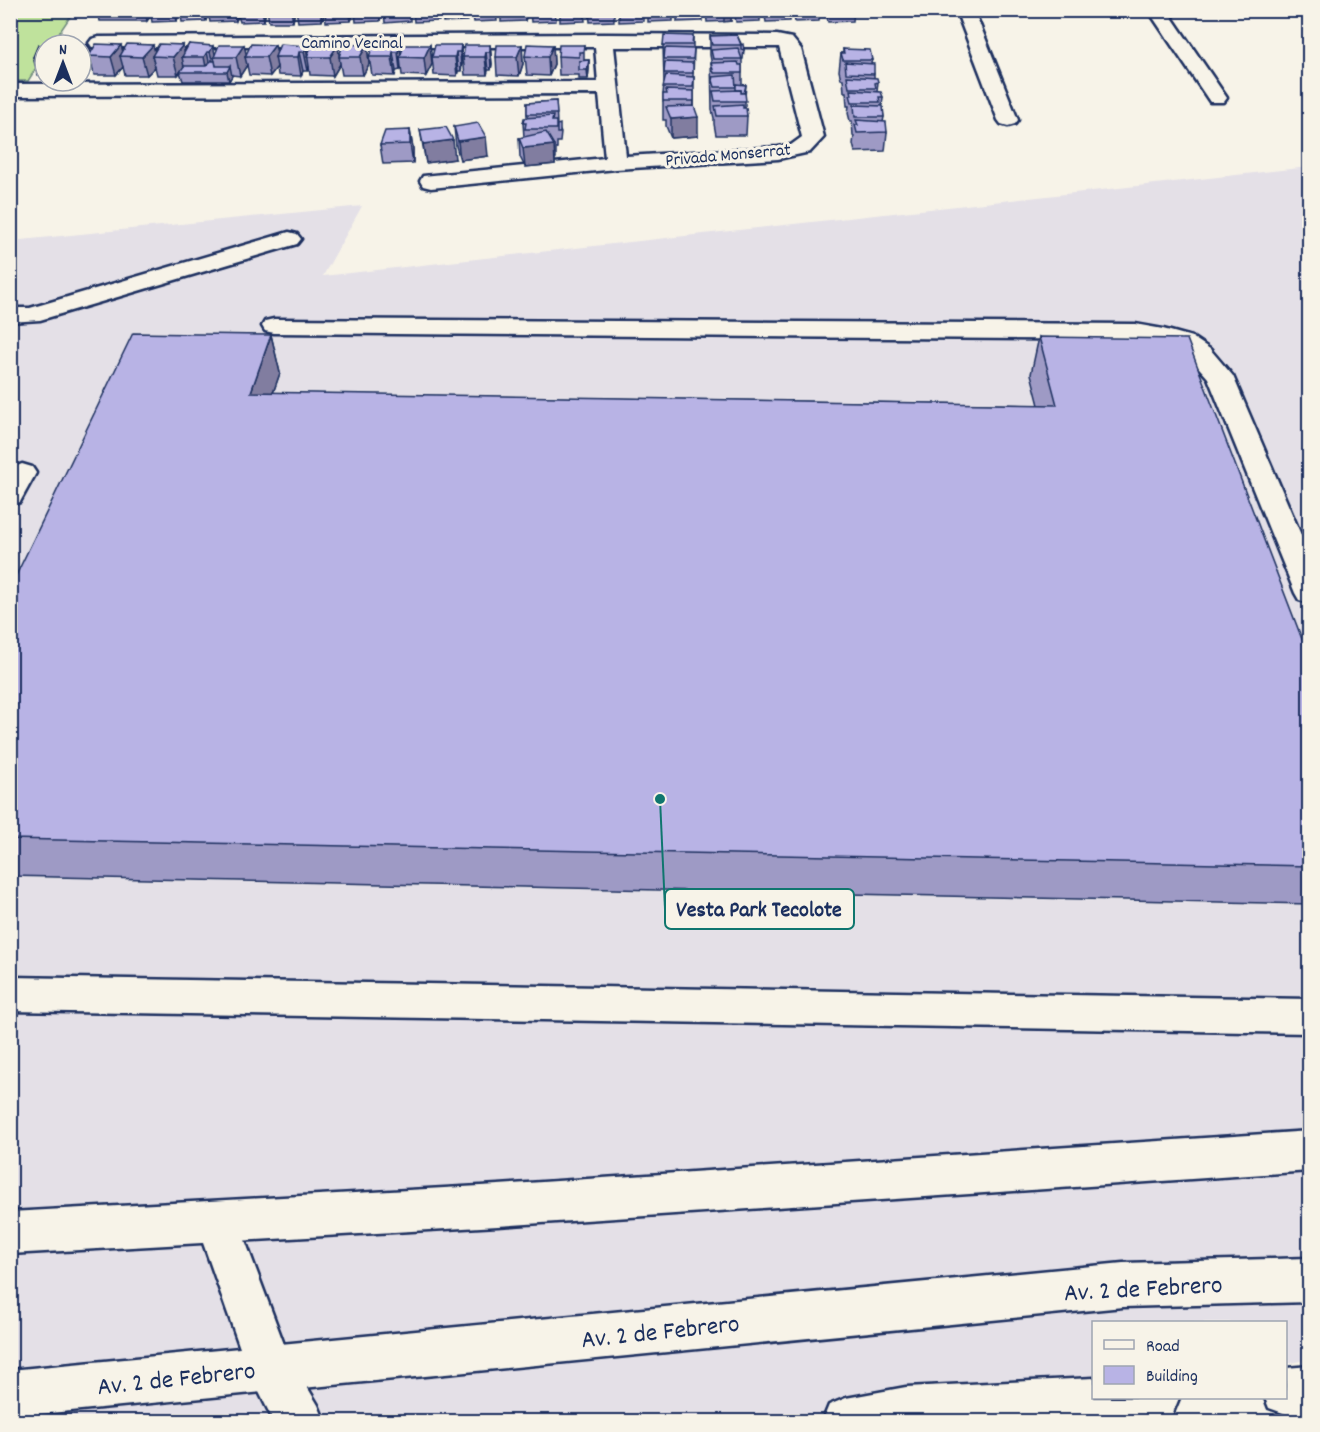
<svg xmlns="http://www.w3.org/2000/svg" width="1320" height="1432" font-family="Dekko,sans-serif">
<style>
.built{fill:#e4e0e7}
.green{fill:#bfe29c;stroke:#6d887d;stroke-width:1.5}
.lines{fill:none;stroke-linecap:round;stroke-linejoin:round}
.minor-casing{stroke:#1b2f5e;stroke-width:5}
.secondary-casing{stroke:#1b2f5e;stroke-width:5}
.minor{fill:#f7f3e8;fill-rule:evenodd}
.secondary{fill:#f7f3e8;fill-rule:evenodd}
.wall{fill:#9e9ac5;stroke:#1b2f5e;stroke-width:1.5}
.shaded-wall{fill:#817da0;stroke:#1b2f5e;stroke-width:1.5}
.building{fill:#b8b3e5;stroke:#1b2f5e;stroke-width:1.5}
.labels{text-anchor:middle;stroke-width:6;stroke-linejoin:round;paint-order:stroke}
.far-street-label{font-size:18px;fill:#1b2f5e;stroke:#f7f3e8}
.near-street-label{font-size:26px;fill:#1b2f5e;stroke:#f7f3e8}
.leader{fill:none;stroke:#0f766e;stroke-width:2}
.callout-dot{fill:#0f766e;stroke:#f7f3e8;stroke-width:2}
.callout{fill:#f7f3e8;stroke:#0f766e;stroke-width:2}
.callout-label{font-size:22px;text-anchor:middle;font-weight:bold;fill:#1b2f5e}
</style>
<rect width="100%" height="100%" fill="#f7f3e8"/>
<filter id="ink" filterUnits="userSpaceOnUse"><feTurbulence type="fractalNoise" baseFrequency=".0167" numOctaves="2"/><feDisplacementMap in="SourceGraphic" scale="12" xChannelSelector="R" yChannelSelector="G"/><feConvolveMatrix kernelMatrix="1 2 1 2 8 2 1 2 1" color-interpolation-filters="sRGB"/></filter>
<g filter="url(#ink)">
<path class="built" d="M1309 167V1359L1286 1364V1322H1094V1398H1116L994 1421 11 1422V241L362 206 323 276Z"/>
<path class="green" d="M10 11H74L51 45H45V54L28 81H11Z"/>
<g class="lines">
<g class="minor-casing">
<g id="minor">
<path d="M956 10H974L1018 120 1015 124 1008 126 1001 124 998 120Z"/>
<path d="M1148 10H1167L1227 98 1224 102H1210Z"/>
<path d="M604 34 777 35 792 38 801 49 824 137 810 152 778 159 616 169 431 188 423 186 420 181 423 176 605 158 599 94 10 96V84L598 82 595 47H92L89 43 92 39 99 37ZM614 47H779L802 137 791 145 778 147 626 156Z"/>
<path d="M289 232 297 234 301 239 297 244 40 320 10 322V308H30Z"/>
<path d="M274 319 1135 324 1163 329 1192 337 1210 349 1233 376 1310 556V603L1299 600 1295 593 1208 378C1185 350 1170 344 1135 340L274 333 265 331 262 326 265 321Z"/>
<path d="M22 464 32 467 36 473 20 502 10 505V469Z"/>
<path d="M10 977 1310 999V1033L10 1011Z"/>
<path d="M218 1202 233 1208 288 1355 318 1405 325 1422H274L247 1368 196 1223 203 1208Z"/>
<path d="M1310 1366V1412L1286 1414 1269 1408 1265 1398H1286V1368Z"/>
<path d="M1094 1378V1398H1179L1172 1415 1155 1422H822L829 1405 846 1398 906 1387Z"/>
</g>
</g>
<g class="secondary-casing">
<g id="secondary">
<path d="M1310 1131V1171L498 1226 10 1254V1212L498 1185Z"/>
<path d="M1310 1258V1302L1123 1307 10 1417V1370L1123 1263Z"/>
</g>
</g>
<use href="#minor" class="minor"/>
<use href="#secondary" class="secondary"/>
</g>
<g class="wall">
<path d="M97 10 179 11 177 21 152 22 151 15 147 21H100Z"/>
<path d="M180 10H266L264 21 240 22 238 15 236 21 210 22 208 12 206 21 182 22Z"/>
<path d="M267 10H295L293 22H269Z"/>
<path d="M296 10H323L324 15 322 21 298 22Z"/>
<path d="M325 10H352L353 15 351 21 326 22Z"/>
<path d="M355 10 381 11 380 21 356 22Z"/>
<path d="M384 10H410V21L385 23Z"/>
<path d="M413 10H439V21L414 22Z"/>
<path d="M442 10H468V15L467 21 443 22Z"/>
<path d="M472 10H496L497 21 474 22Z"/>
<path d="M501 10H526L525 21 501 22Z"/>
<path d="M530 10H555L556 21 531 22Z"/>
<path d="M560 10H584L585 21 560 22Z"/>
<path d="M589 10H614V21L590 22Z"/>
<path d="M619 10H643V21L619 22Z"/>
<path d="M648 10H673V21L648 22Z"/>
<path d="M677 10H702V21L677 22Z"/>
<path d="M706 10H731V21L707 22Z"/>
<path d="M734 10H760V21L736 22Z"/>
<path d="M764 10H790V21L766 22Z"/>
<path d="M793 10H820L819 21 795 22Z"/>
<path d="M826 10H854L853 21 828 22Z"/>
<path d="M737 35 744 50 743 59H742V85H746L745 97V108L747 116 746 135H716L714 124V118L712 110 711 60 710 55V36Z"/>
<path d="M693 36V49H694L693 77H694V106L698 136 671 138 666 126V120H663V94L664 83 663 45Z"/>
<path d="M189 44 215 54 244 45 246 54 277 52 306 46 308 55 338 45 339 56 367 45 369 64 363 75H342L340 64 333 76 310 75 309 66 308 71H303L301 76 278 75 277 67 270 76 249 75 247 65 240 76 232 75 229 81H183L180 72 178 75H157L155 67 147 75H125L123 67 116 75H94L92 66 85 75H81V45H89L91 53 123 52H155L183 45 184 52Z"/>
<path d="M45 45V75H38L33 57Z"/>
<path d="M400 45 401 54 430 45 432 64 426 76 402 75 401 67 400 70 396 71 395 76 372 75 369 57Z"/>
<path d="M461 45 462 64 461 71H458L457 76 434 75 432 57Z"/>
<path d="M490 45 492 64 491 70H488L487 75H465L463 57Z"/>
<path d="M522 45 523 64 519 76 497 75 496 57Z"/>
<path d="M553 45 554 64 549 76 527 75 525 56Z"/>
<path d="M584 45V60H589V69L588 79H579V75H559L558 56Z"/>
<path d="M843 49 872 60 871 63 874 74V77L878 82 877 92 883 97 882 106 884 117 883 122 887 132 885 151 855 152 853 144 854 136H853L852 121H850L848 113 849 106H847L846 92H844L843 79H841L839 71 841 53H843Z"/>
<path d="M556 101 557 125 561 133 560 142H557V148H556V158H555V164L525 167 520 157 519 138 524 137 523 123 527 118V103Z"/>
<path d="M454 127 488 156 460 160 456 146Z"/>
<path d="M410 130 413 149V163L383 164 380 145Z"/>
<path d="M420 130 455 159 426 163Z"/>
<path d="M271 335 280 373 273 393 1039 405 1031 374 1039 337 1310 660V904L10 876V588Z"/>
</g>
<g class="shaded-wall">
<path d="M145 10H150L151 15 147 21Z"/>
<path d="M174 10 179 11 177 21Z"/>
<path d="M203 10H207L206 21Z"/>
<path d="M233 10H237L238 15 236 21Z"/>
<path d="M262 10H266L264 21Z"/>
<path d="M291 10H295L293 22Z"/>
<path d="M320 10H323L324 15 322 21Z"/>
<path d="M349 10H352L353 15 351 21Z"/>
<path d="M379 10 381 11 380 21Z"/>
<path d="M466 10H468V15L467 21Z"/>
<path d="M525 10H526L527 15 525 21Z"/>
<path d="M724 10H731V21L724 22Z"/>
<path d="M89 45 92 56H89L92 66 85 75 81 62V55Z"/>
<path d="M121 45 124 56H120L123 67 116 75 111 57Z"/>
<path d="M153 45 156 56H152L155 67 147 75 142 57Z"/>
<path d="M183 45 185 57H182L184 67 178 75 173 57Z"/>
<path d="M244 45 247 57H245L247 65 240 76 236 57Z"/>
<path d="M275 45 278 57H275L277 67 270 76 266 57Z"/>
<path d="M338 45 340 64 333 76 330 57Z"/>
<path d="M367 45 369 64 363 75 360 57Z"/>
<path d="M400 45 401 57H400L401 67 400 70 398 52Z"/>
<path d="M430 45 432 64 426 76 424 58Z"/>
<path d="M461 45 462 64 461 71 460 52Z"/>
<path d="M490 45 492 64 491 70 490 52Z"/>
<path d="M522 45 523 64 519 76 517 57Z"/>
<path d="M553 45 554 64 549 76 548 57Z"/>
<path d="M213 46 216 57H214L216 67 215 71 210 52Z"/>
<path d="M306 46 309 66 308 71 304 52Z"/>
<path d="M207 52 211 70 207 72 204 57Z"/>
<path d="M299 52 303 71 301 76 298 57Z"/>
<path d="M393 52 396 71 395 76 392 57Z"/>
<path d="M456 52 458 71 457 76 455 57Z"/>
<path d="M486 52 488 70 487 75 485 57Z"/>
<path d="M589 60V69L588 79 587 70Z"/>
<path d="M230 66 232 76 229 81 227 72Z"/>
<path d="M694 91V117H698V136L671 138V119L694 117Z"/>
<path d="M410 130 413 149V163L410 144Z"/>
<path d="M486 137 488 156 460 160 458 141Z"/>
<path d="M453 140 455 159 426 163 423 144Z"/>
<path d="M554 145 555 164 525 167 523 148Z"/>
<path d="M271 335 280 373 260 430 251 392Z"/>
</g>
<g class="building">
<path d="M664 35 693 36 692 45H663Z"/>
<path d="M737 35 741 45H712L710 36Z"/>
<path d="M96 44 121 45 111 57 89 56Z"/>
<path d="M127 44 153 45 142 57 120 56Z"/>
<path d="M159 44 183 45 173 57 152 56Z"/>
<path d="M189 44 213 46 210 52H207L204 57H182Z"/>
<path d="M251 44 275 45 266 57H245Z"/>
<path d="M280 44 306 46 304 52H299L298 57H275Z"/>
<path d="M312 44 338 45 330 57H307Z"/>
<path d="M343 44 367 45 360 57H339Z"/>
<path d="M527 44 553 45 548 57H539L525 56Z"/>
<path d="M743 44 744 50 741 49V45Z"/>
<path d="M38 45H45V57H33Z"/>
<path d="M81 45H89L81 55Z"/>
<path d="M219 45H244L236 57H214Z"/>
<path d="M373 45H400L398 52H393L392 57H369Z"/>
<path d="M404 45H430L424 58 400 57Z"/>
<path d="M435 45H461L460 52H456L455 57H432Z"/>
<path d="M465 45H490V52H486L485 57H463Z"/>
<path d="M497 45H522L517 57H496Z"/>
<path d="M559 45H584L583 52H579V57L558 56Z"/>
<path d="M665 48 694 49 693 59H664Z"/>
<path d="M738 48 742 59H713L711 50Z"/>
<path d="M843 49 870 50 872 60H843L841 53H844Z"/>
<path d="M589 60 587 70H579V61Z"/>
<path d="M211 61H215L216 66H230L227 72H180L184 66H206Z"/>
<path d="M665 62 693 63V73H664Z"/>
<path d="M738 62 739 65H742V73H714L711 63Z"/>
<path d="M845 62 874 64V74L846 73Z"/>
<path d="M666 75 694 77 693 87H663Z"/>
<path d="M735 75 736 87H715L712 77Z"/>
<path d="M847 76 877 78 878 82 875 83 876 88H849Z"/>
<path d="M736 84 746 85 744 93H741V90H736Z"/>
<path d="M666 90 694 91V101H663V94H667Z"/>
<path d="M741 90V93H745L746 101H715L713 91Z"/>
<path d="M851 90 881 92 883 97H879L880 102H852L850 95H852Z"/>
<path d="M556 101 557 114H527V103Z"/>
<path d="M743 104V108H746L747 116H717L715 106Z"/>
<path d="M854 105 883 106 884 117H855Z"/>
<path d="M694 106 698 117 671 119 666 107Z"/>
<path d="M553 116 552 121H556V129H525L526 123H523L524 118Z"/>
<path d="M856 120 886 122 887 132 857 133 855 125H858Z"/>
<path d="M478 123 486 137 458 141 454 127Z"/>
<path d="M560 124V133H557V125Z"/>
<path d="M446 127 453 140 423 144 420 130Z"/>
<path d="M410 130V144L380 145 385 131Z"/>
<path d="M546 132 554 145 523 148 519 138Z"/>
<path d="M133 333 271 335 251 392 1057 405 1039 337 1187 339 1310 660V866L10 839V588Z"/>
</g>
</g>
<g class="labels">
<g class="far-street-label">
<text x="352" y="48">Camino Vecinal</text>
<text transform="translate(728 154) rotate(-5)" y="6">Privada Monserrat</text>
</g>
<g class="near-street-label">
<text transform="translate(1143 1287) rotate(-3)" y="9">Av. 2 de Febrero</text>
<text transform="translate(660 1330) rotate(-6)" y="9">Av. 2 de Febrero</text>
<text transform="translate(176 1377) rotate(-6)" y="9">Av. 2 de Febrero</text>
</g>
</g>
<path class="leader" d="M660 799L665 909"/>
<circle class="callout-dot" cx="660" cy="799" r="6"/>
<rect class="callout" x="665" y="889" width="189" height="40" rx="6"/>
<g class="callout-label">
<text x="759" y="916">Vesta Park Tecolote</text>
</g>
<rect width="1320" height="1432" fill="none" stroke="#f7f3e8" stroke-width="36"/>
<rect x="18" y="18" width="1284" height="1396" fill="none" stroke="#1b2f5e" stroke-width="2" filter="url(#ink)"/>
<rect x="1092" y="1321" width="195" height="78" fill="#f7f3e8" stroke="#9fa5b1" stroke-width="1.5"/>
<rect x="1104" y="1340" width="30" height="9" fill="#f7f3e8" stroke="#9fa5b1" stroke-width="1.5"/>
<text x="1146" y="1351" font-size="18" fill="#1b2f5e">Road</text>
<rect x="1104" y="1366" width="30" height="18" fill="#b8b3e5" stroke="#9fa5b1" stroke-width="1.5"/>
<text x="1146" y="1381" font-size="18" fill="#1b2f5e">Building</text>
<g transform="translate(63 63)"><circle r="28" fill="#f7f3e8" stroke="#9fa5b1" stroke-width="1.5"/>
<path d="M0-4.5L10 22L0 15L-10 22Z" fill="#1b2f5e"/>
<text y="-9" font-size="16" font-weight="bold" text-anchor="middle" fill="#1b2f5e">N</text>
</g>
</svg>
